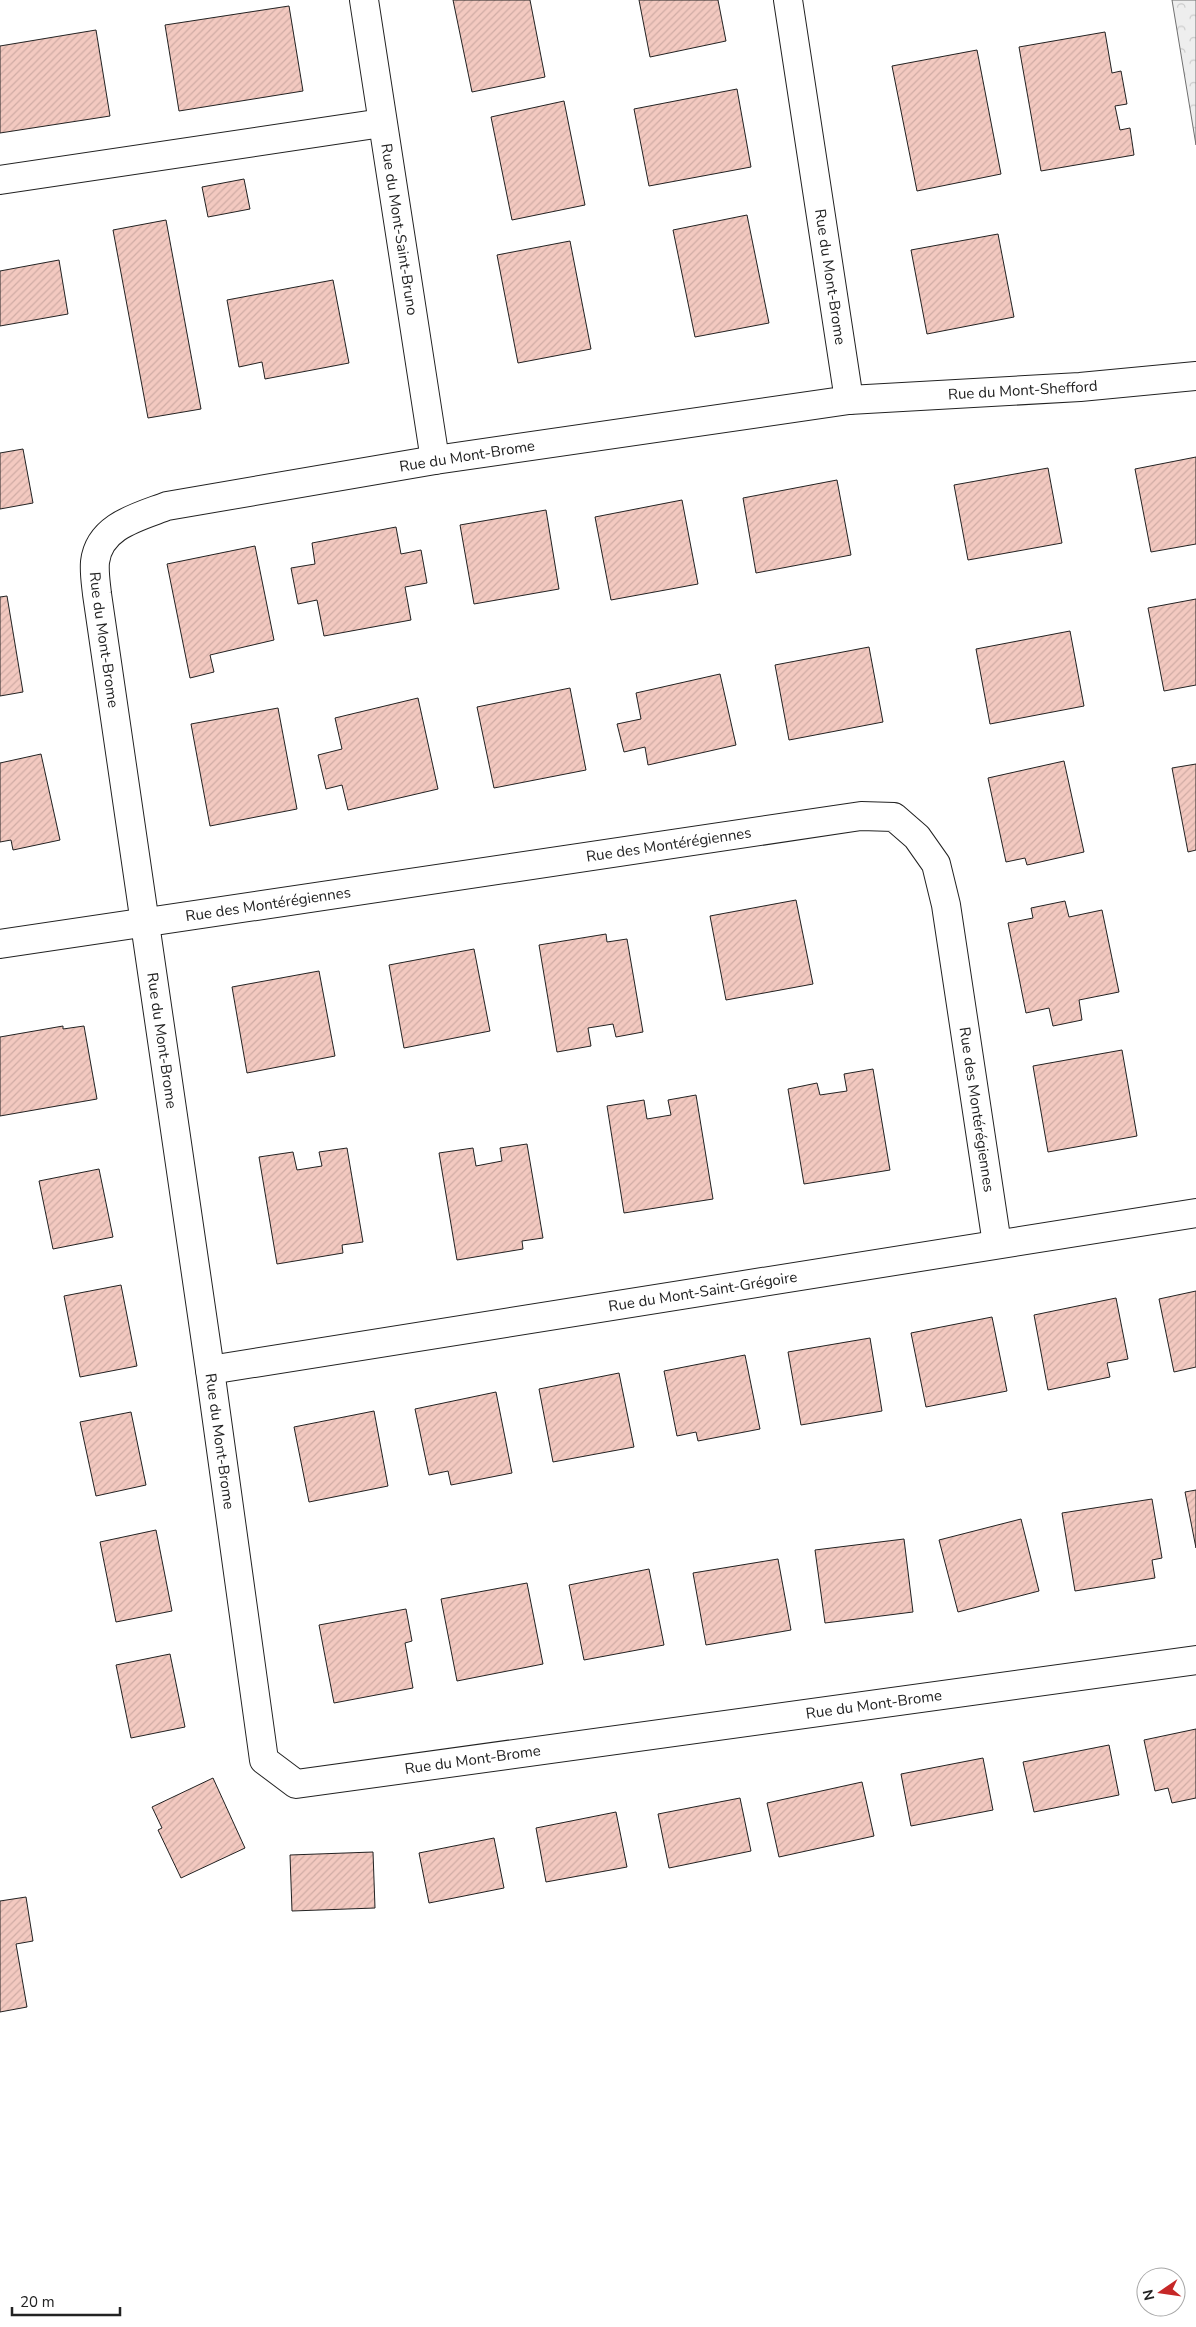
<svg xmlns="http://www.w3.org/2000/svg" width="1196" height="2327" font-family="'Nunito Sans',sans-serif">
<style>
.forest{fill:url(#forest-crowns);stroke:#6f6f6f}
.building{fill:url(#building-hatch);stroke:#222}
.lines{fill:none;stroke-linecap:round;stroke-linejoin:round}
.minor-casing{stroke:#222;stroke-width:30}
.minor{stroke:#fff;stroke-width:28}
.labels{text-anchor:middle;stroke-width:4;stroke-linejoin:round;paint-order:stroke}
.street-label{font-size:15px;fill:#222;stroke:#fff}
</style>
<defs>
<pattern id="forest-crowns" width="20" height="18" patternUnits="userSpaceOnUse" patternTransform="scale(1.25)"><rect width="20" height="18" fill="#eee"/><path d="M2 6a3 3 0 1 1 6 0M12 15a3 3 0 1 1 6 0" fill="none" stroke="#ccc"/></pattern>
<pattern id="building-hatch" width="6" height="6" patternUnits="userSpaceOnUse" patternTransform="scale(1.25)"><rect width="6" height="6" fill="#f3c9c0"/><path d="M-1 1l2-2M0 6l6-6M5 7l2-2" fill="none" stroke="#d0aca5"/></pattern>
</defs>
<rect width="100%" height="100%" fill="#fff"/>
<path class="forest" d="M1172 0H1196V145Z"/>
<g class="building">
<path d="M453 0H530L545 77 472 92Z"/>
<path d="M639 0H718L726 41 650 57Z"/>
<path d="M289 6 303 91 179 111 165 25Z"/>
<path d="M96 30 110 116 0 133V46Z"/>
<path d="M1105 32 1112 73 1121 71 1127 104 1115 106 1120 130 1130 128 1134 155 1041 171 1019 47Z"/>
<path d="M977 50 1001 174 917 191 892 66Z"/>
<path d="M737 89 751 167 649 186 634 109Z"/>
<path d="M564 101 585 205 512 220 491 117Z"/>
<path d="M244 179 250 209 208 217 202 187Z"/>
<path d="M747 215 769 323 695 337 673 230Z"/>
<path d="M166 220 201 409 148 418 113 230Z"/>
<path d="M998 234 1014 317 927 334 911 250Z"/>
<path d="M570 241 591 349 518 363 497 255Z"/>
<path d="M59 260 68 314 0 326V271Z"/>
<path d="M333 280 349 363 265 379 262 362 239 367 227 300Z"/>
<path d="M23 449 33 503 0 509V453Z"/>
<path d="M1196 457V544L1151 552 1135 469Z"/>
<path d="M1048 468 1062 543 968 560 954 485Z"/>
<path d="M837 480 851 555 756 573 743 498Z"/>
<path d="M682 500 698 584 611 600 595 517Z"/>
<path d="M546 510 559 589 474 604 460 525Z"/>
<path d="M396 527 401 554 421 550 427 583 405 587 411 620 324 636 317 600 298 604 291 568 315 564 312 543Z"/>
<path d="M255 546 274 640 210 655 214 672 190 678 167 564Z"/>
<path d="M7 596 23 692 0 696V597Z"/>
<path d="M1196 599V685L1164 691 1148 608Z"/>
<path d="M1070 631 1084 706 990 724 976 649Z"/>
<path d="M869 647 883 722 789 740 775 665Z"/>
<path d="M720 674 736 745 648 765 645 747 624 752 617 724 641 719 636 693Z"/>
<path d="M570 688 586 770 494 788 477 707Z"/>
<path d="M418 698 438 789 348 810 342 785 326 789 318 755 342 749 335 718Z"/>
<path d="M278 708 297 809 210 826 191 724Z"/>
<path d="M41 754 60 840 13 850 11 840 0 842V763Z"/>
<path d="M1064 761 1084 852 1027 865 1025 858 1006 862 988 778Z"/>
<path d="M1196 764V850L1188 852 1172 768Z"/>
<path d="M796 900 813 984 726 1000 710 916Z"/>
<path d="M1065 901 1069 917 1102 910 1119 992 1079 1000 1082 1020 1053 1026 1049 1008 1026 1013 1008 923 1033 918 1031 908Z"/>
<path d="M606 934 607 942 627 939 643 1032 616 1037 613 1024 588 1028 591 1046 557 1052 539 945Z"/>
<path d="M474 949 490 1031 404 1048 389 965Z"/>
<path d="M319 971 335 1056 247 1073 232 987Z"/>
<path d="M63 1026V1029L84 1026 97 1099 0 1116V1037Z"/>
<path d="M1122 1050 1137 1136 1048 1152 1033 1066Z"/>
<path d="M873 1069 890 1170 804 1184 788 1089 817 1083 820 1095 847 1091 844 1074Z"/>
<path d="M696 1095 713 1199 624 1213 607 1106 644 1100 647 1119 671 1115 668 1100Z"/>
<path d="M527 1144 543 1238 522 1241 523 1249 457 1260 439 1153 473 1148 476 1166 502 1161 500 1148Z"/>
<path d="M347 1148 363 1242 342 1245 343 1253 277 1264 259 1157 293 1152 297 1170 322 1166 319 1152Z"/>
<path d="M99 1169 113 1237 53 1249 39 1181Z"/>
<path d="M121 1285 137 1366 80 1377 64 1296Z"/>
<path d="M1196 1291V1367L1174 1372 1159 1299Z"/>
<path d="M1116 1298 1128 1359 1107 1363 1110 1377 1048 1390 1034 1315Z"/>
<path d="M992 1317 1007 1391 926 1407 911 1333Z"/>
<path d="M870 1338 882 1411 801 1425 788 1352Z"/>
<path d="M745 1355 760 1429 698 1441 696 1432 677 1436 664 1371Z"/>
<path d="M619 1373 634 1447 553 1462 539 1389Z"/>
<path d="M496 1392 512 1473 451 1485 448 1471 429 1475 415 1409Z"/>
<path d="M374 1411 388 1486 309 1502 294 1427Z"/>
<path d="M131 1412 146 1485 96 1496 80 1422Z"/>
<path d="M1196 1490V1548L1185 1492Z"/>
<path d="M1152 1499 1162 1558 1152 1560 1155 1578 1075 1591 1062 1513Z"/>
<path d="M1021 1519 1039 1591 958 1612 939 1540Z"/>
<path d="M156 1530 172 1611 116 1622 100 1542Z"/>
<path d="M904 1539 913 1612 825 1623 815 1550Z"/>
<path d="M778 1559 791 1630 706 1645 693 1573Z"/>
<path d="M649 1569 664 1645 584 1660 569 1585Z"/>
<path d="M527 1583 543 1664 457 1681 441 1599Z"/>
<path d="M406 1609 412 1641 405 1643 413 1688 334 1703 319 1625Z"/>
<path d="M170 1654 185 1727 131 1738 116 1665Z"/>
<path d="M1196 1729V1798L1172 1803 1168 1788 1155 1791 1144 1740Z"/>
<path d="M1109 1745 1119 1795 1034 1812 1023 1762Z"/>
<path d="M983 1758 993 1810 911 1826 901 1774Z"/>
<path d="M213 1778 245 1848 181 1878 158 1830 162 1828 152 1807Z"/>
<path d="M862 1782 874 1836 779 1857 767 1803Z"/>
<path d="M740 1798 751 1851 669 1868 658 1814Z"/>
<path d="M616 1812 627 1867 546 1882 536 1828Z"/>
<path d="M494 1838 504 1888 429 1903 419 1853Z"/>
<path d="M373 1852 375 1908 292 1911 290 1855Z"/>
<path d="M26 1897 33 1941 16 1944 27 2007 0 2012V1901Z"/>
</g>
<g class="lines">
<g class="minor-casing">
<g id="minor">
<path id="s1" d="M364 0 435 460"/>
<path id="s2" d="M788 0 849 400 435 460 167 506C138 517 99 526 95 562 94 573 96 584 97 594L210 1370 264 1760 296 1784 1196 1660"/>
<path d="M0 180 382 123"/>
<path id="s3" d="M849 400 1080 387 1196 376"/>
<path id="s4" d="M0 944 861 816 894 817 917 837 936 864 946 905 997 1244"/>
<path id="s5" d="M210 1370 1196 1213"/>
</g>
</g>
<use href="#minor" class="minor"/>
</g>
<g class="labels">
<g class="street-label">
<text dy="5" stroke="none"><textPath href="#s1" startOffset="232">Rue du Mont-Saint-Bruno</textPath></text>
<text dy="5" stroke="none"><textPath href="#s2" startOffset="280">Rue du Mont-Brome</textPath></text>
<text dy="5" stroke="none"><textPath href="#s3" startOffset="174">Rue du Mont-Shefford</textPath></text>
<text transform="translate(467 456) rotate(-9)" y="5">Rue du Mont-Brome</text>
<text dy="5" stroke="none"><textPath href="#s2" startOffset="1270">Rue du Mont-Brome</textPath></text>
<text dy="5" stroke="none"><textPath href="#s4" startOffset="676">Rue des Montérégiennes</textPath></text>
<text dy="5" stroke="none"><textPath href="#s4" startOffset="271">Rue des Montérégiennes</textPath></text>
<text dy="5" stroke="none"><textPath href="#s2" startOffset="1675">Rue du Mont-Brome</textPath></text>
<text dy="5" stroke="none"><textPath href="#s4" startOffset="1216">Rue des Montérégiennes</textPath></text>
<text dy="5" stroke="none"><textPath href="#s5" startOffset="499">Rue du Mont-Saint-Grégoire</textPath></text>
<text dy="5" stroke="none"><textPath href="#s2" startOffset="2080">Rue du Mont-Brome</textPath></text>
<text dy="5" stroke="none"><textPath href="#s2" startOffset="3025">Rue du Mont-Brome</textPath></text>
<text dy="5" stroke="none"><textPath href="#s2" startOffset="2620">Rue du Mont-Brome</textPath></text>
</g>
</g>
<g transform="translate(1161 2292) rotate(257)"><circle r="24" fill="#ffffff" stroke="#a7a7a7"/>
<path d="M0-4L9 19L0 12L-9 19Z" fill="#c62828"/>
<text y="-8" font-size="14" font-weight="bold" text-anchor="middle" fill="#222222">N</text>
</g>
<path d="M12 2307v8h108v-8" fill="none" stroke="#222222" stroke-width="2.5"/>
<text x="20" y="2307" font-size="15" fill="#222222" stroke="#ffffff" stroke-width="4" paint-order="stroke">20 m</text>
</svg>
